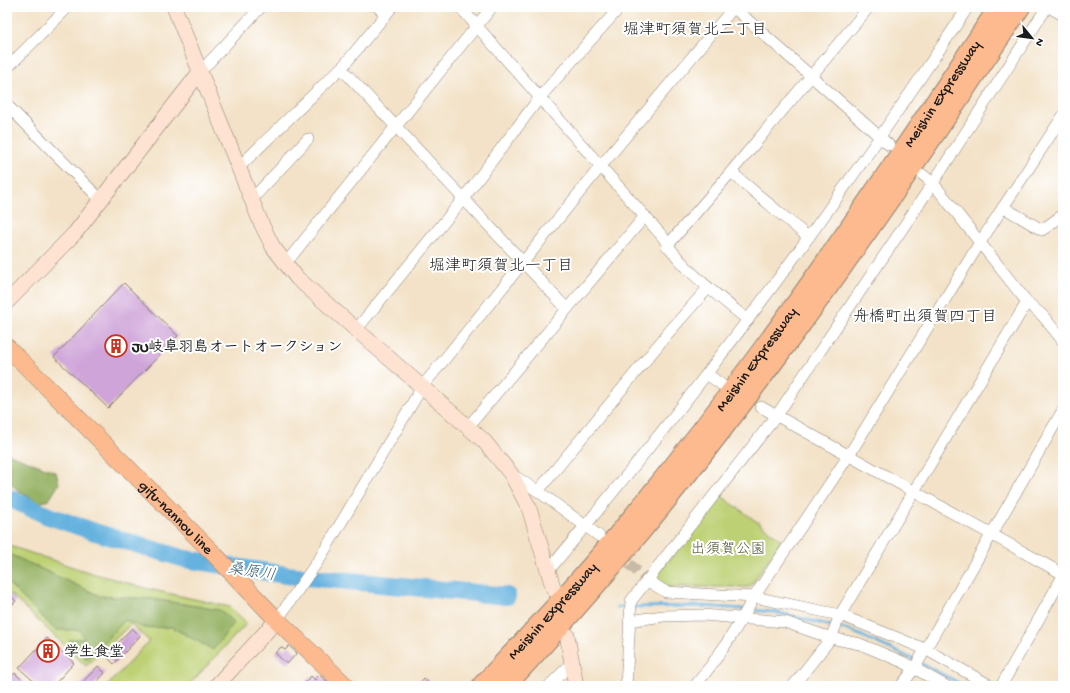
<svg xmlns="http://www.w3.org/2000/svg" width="1070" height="693" font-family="'Gochi Hand','Klee One',sans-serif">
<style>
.green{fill:#bdd073;stroke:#6c7648}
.forest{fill:#96b265;stroke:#596740}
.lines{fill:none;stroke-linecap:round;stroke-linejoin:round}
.stream{stroke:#66b2df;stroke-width:3}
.river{stroke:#66b2df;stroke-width:18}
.building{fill:#cfa4d9}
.street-tunnel{stroke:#c8baa5;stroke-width:11;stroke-dasharray:11 5.5;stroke-linecap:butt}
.street-casing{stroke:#887f72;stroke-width:12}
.secondary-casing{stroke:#887f72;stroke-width:16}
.primary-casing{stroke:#887f72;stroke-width:18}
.highway-casing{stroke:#887f72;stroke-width:22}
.street{stroke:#fff;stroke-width:11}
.secondary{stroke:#fee3d2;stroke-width:15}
.primary{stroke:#fcba8e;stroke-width:17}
.highway{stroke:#fcba8e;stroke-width:20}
.labels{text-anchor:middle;stroke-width:4;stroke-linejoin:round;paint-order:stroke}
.street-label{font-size:15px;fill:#1c1c1c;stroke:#fff}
.poi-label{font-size:15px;font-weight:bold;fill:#1c1c1c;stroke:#fff;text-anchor:start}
.park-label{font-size:15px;fill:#545b3a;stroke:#fff}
.neighbourhood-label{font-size:16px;fill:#1c1c1c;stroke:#fff}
.water-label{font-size:16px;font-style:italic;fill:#3d6074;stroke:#fff}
</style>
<rect width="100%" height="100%" fill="#fff"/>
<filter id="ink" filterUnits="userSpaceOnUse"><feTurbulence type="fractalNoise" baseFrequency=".025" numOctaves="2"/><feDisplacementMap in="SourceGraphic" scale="8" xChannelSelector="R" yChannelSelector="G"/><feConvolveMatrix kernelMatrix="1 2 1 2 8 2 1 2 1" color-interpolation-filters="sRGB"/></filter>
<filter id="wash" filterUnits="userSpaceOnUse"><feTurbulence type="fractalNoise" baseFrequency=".012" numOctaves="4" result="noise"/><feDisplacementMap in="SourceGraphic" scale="16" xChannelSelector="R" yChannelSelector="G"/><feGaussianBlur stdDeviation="0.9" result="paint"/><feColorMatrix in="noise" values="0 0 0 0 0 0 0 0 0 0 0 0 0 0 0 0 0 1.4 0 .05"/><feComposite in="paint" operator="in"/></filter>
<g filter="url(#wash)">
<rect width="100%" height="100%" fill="#f3e2c7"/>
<g class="green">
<path d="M720 495 782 540 750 587H668L655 578Z"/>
<path d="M7 545 85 571 149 589 230 607 247 623 188 686H107L149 641 131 624 86 666 7 591Z"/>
</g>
<g class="forest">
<path d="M7 453 56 472 59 484 49 500 38 503C28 495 17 492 10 482H7Z"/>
<path d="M7 553 100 596 153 599 220 610 234 623 213 650 172 627 144 628 125 620 87 660 69 640 84 638 80 630H55L7 582Z"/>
</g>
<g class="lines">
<g class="stream">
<path d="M617 607H628"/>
<path d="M634 607 702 606 744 609"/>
<path d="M750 610 775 612 832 626"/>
<path d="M838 627 851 631 915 660"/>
<path d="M920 663 965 686"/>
</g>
<path class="river" d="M7 497 46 515 95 532 185 559 286 575 507 596"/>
</g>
<g id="blocks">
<g class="building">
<path d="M124 283 178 336 108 408 54 357Z"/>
<path d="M7 593 16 601 7 610Z"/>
<path d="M132 628 140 636 114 664 106 656Z"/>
<path d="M47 638 74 663 53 686H39L19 668Z"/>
<path d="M289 646 297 653 287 664 275 653 281 647 285 650Z"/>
<path d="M98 666 105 673 93 686H79Z"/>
<path d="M15 673 28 686H7V681Z"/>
<path d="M319 675 329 683 326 686H310L305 682 311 676 315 680Z"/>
<path d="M424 678 432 686H417Z"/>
</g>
</g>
</g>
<g filter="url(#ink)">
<use href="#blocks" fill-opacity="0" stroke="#887f72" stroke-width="1"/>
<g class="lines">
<path class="street-tunnel" d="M617 553 647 580"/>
<g class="street-casing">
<g id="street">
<path d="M378 7 386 14"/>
<path d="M460 7 663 237C678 266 722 299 748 320"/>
<path d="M733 7 889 145"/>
<path d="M1049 7 1063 15"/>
<path d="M7 68 68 7"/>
<path d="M341 68 567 309 468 427"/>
<path d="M200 72 261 7"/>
<path d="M7 105 100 199"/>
<path d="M239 167 345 64 392 7"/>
<path d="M731 172 808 237"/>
<path d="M923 175 933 183 1027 302 1043 316 1063 341"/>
<path d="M252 199 308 139"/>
<path d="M1003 207 1042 230 1063 215"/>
<path d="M667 246 731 172 869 7"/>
<path d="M286 263 492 7"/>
<path d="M567 309 645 216"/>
<path d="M356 330 463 199 540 97 620 7"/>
<path d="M707 374 722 385"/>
<path d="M761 407 1063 574"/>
<path d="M511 474 538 491 599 536"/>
<path d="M538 491 669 332 708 288"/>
<path d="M549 570C602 505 657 440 708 372 799 254 885 132 968 7"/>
<path d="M647 580 666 592 754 597 840 615 925 649 991 686"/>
<path d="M277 620 320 558 422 387 601 166 734 7"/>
<path d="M629 621 663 616 703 615 785 622 831 638 860 644 905 663 946 686"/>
<path d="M549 686 572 663"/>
<path d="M626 686 631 601 777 415 933 183 1047 7"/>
<path d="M695 686C718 658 737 629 754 597L849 455 979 244 1063 116"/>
<path d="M793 686 831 638 840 615 1027 302"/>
<path d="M901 686 914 669 1063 410"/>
<path d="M1001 686 1063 576"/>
</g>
</g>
<g class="secondary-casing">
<g id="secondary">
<path d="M174 7 261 223 273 247 297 278 484 441 511 474 529 508 554 590"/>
<path d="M7 302 75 233 200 72"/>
<path d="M567 635 576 686"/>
<path d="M216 686 277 620"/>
</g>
</g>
<g class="primary-casing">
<g id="primary">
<path id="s1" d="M7 347 212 552 277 620 346 686"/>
</g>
</g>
<g class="highway-casing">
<g id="highway">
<path id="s2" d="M482 686C543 622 603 556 658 486 781 333 891 170 999 7"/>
<path d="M505 686C700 478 862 244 1020 7"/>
</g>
</g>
<use href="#street" class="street"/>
<use href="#secondary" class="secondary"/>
<use href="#primary" class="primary"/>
<use href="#highway" class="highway"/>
</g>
</g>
<defs>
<g id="building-ring" transform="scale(1.15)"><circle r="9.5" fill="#fff" stroke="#c8321e" stroke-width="1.5"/><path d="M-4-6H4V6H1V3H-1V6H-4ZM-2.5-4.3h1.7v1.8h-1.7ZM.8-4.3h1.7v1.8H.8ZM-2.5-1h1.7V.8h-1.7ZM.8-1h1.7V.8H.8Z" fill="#c8321e"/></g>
</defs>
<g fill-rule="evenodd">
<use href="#building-ring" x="116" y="346"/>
<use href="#building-ring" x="48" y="651"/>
</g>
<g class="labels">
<g class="street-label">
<text dy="5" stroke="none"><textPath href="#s2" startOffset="751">Meishin Expressway</textPath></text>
<text dy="5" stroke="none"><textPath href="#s2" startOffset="427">Meishin Expressway</textPath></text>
<text dy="5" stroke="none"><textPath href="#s1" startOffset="240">gifu-nannou line</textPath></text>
<text dy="5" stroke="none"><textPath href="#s2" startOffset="103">Meishin Expressway</textPath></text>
</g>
<g class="poi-label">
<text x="132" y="351">JU岐阜羽島オートオークション</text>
<text x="64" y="656">学生食堂</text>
</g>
<g class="park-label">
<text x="728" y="553">出須賀公園</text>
</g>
<g class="neighbourhood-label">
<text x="695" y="34">堀津町須賀北二丁目</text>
<text x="501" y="270">堀津町須賀北一丁目</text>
<text x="925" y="321">舟橋町出須賀四丁目</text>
</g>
<g class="water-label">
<text transform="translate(252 570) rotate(9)" y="6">桑原川</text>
</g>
</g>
<rect width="1070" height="693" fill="none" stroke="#fff" stroke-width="24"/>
<g transform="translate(1032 38) rotate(119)" stroke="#ffffff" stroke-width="3" paint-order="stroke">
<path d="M0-3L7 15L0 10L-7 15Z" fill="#1c1c1c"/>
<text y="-6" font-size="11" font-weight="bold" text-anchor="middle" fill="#1c1c1c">N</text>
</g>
</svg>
